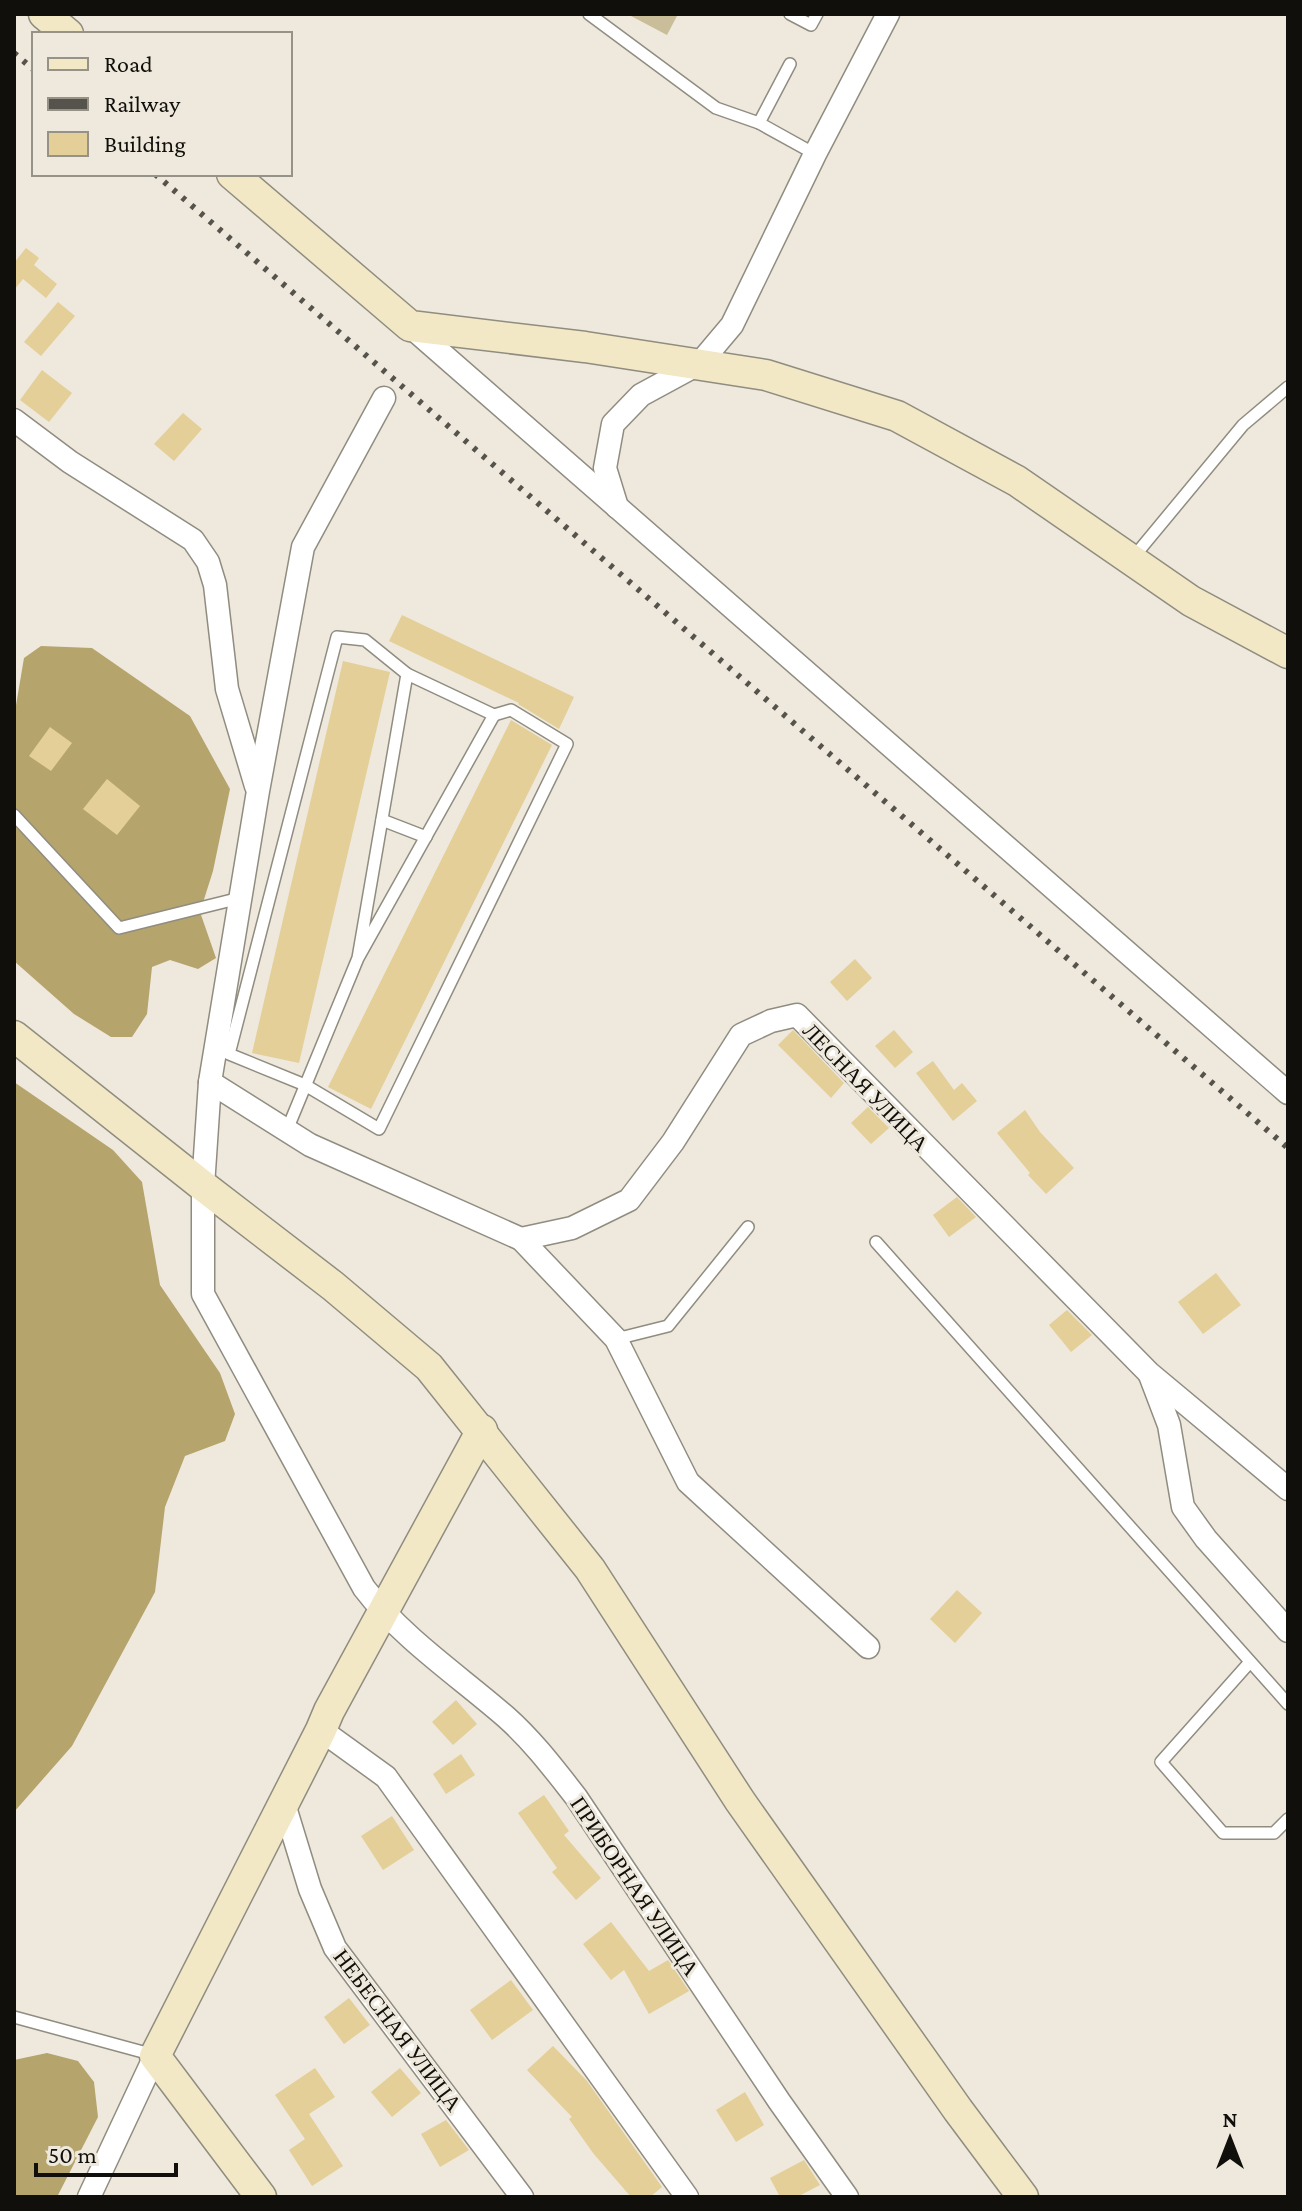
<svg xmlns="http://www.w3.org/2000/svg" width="1302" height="2211" font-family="'Crimson Pro',serif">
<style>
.green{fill:#cabd99}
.forest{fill:#b6a46d}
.building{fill:#e3cf97}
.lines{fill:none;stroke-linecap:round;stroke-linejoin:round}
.lane-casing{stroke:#908c80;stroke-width:14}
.street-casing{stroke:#908c80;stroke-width:25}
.secondary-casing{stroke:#908c80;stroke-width:33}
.lane{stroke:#fff;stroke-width:11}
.street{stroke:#fff;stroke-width:22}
.secondary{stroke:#f3e8c5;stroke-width:30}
.rail{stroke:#56534c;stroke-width:6;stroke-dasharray:4 8;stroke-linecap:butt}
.labels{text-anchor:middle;stroke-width:6;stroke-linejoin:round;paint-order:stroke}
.street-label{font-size:22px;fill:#110f0b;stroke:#eee9dc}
</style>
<rect width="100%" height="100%" fill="#eee9dc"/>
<path class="green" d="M632 14H678L667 35 631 16Z"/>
<g class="forest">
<path d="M41 646 92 648 190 716 230 789 213 871 200 912 216 958 198 969 170 960 152 967 147 1014 132 1037H111L74 1014 14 961V717L24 658Z"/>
<path d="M14 1082 113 1150 142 1182 160 1285 220 1373 235 1414 225 1441 185 1456 165 1507 155 1592 72 1746 14 1812Z"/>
<path d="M47 2053 78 2061 94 2082 98 2117 57 2197H14V2060Z"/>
</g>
<g class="building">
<path d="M26 248 39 258 34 265 57 284 46 298 23 279 14 290V263Z"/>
<path d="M58 302 75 316 41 356 24 342Z"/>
<path d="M42 370 72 393 49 422 20 400Z"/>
<path d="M183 413 202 429 174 461 154 444Z"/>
<path d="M402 615 574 697 559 729 518 704 519 703 389 641Z"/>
<path d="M343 661 390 672 299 1063 252 1053Z"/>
<path d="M511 720 552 745 371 1109 328 1087Z"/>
<path d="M50 727 72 743 51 771 29 756Z"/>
<path d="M107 779 140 806 117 835 83 809Z"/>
<path d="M855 959 872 978 847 1001 830 982Z"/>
<path d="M793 1030 844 1083 831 1098 778 1045Z"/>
<path d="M894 1030 913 1052 895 1068 875 1046Z"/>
<path d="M933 1061 954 1090 962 1083 977 1101 953 1121 916 1073Z"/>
<path d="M868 1107 889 1128 871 1144 851 1123Z"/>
<path d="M1025 1110 1040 1132 1074 1168 1046 1194 1028 1175 1030 1173 997 1133Z"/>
<path d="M957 1197 976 1217 949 1237 933 1215Z"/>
<path d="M1216 1273 1241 1305 1203 1334 1178 1302Z"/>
<path d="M1067 1310 1092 1335 1071 1352 1049 1325Z"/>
<path d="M957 1590 982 1613 955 1643 930 1619Z"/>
<path d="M456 1700 477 1724 453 1745 432 1722Z"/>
<path d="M461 1754 475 1775 446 1794 433 1774Z"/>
<path d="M544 1795 569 1831 564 1835 601 1878 576 1900 552 1872 557 1868 518 1813Z"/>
<path d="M392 1816 414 1850 383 1870 361 1836Z"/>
<path d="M611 1922 649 1971 668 1960 689 1991 649 2014 624 1970 611 1980 583 1944Z"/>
<path d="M511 1980 533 2010 492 2040 470 2010Z"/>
<path d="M349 1998 370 2025 344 2044 324 2017Z"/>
<path d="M553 2046 587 2081 662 2187 650 2197H631L593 2153 569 2119 572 2117 527 2070Z"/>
<path d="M315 2068 335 2097 309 2114 343 2166 312 2186 289 2150 305 2139 275 2095Z"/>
<path d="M400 2068 421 2093 392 2117 371 2092Z"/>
<path d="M745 2092 764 2125 736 2142 716 2110Z"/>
<path d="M446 2120 469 2150 440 2167 421 2134Z"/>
<path d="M804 2160 820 2185 797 2197H780L770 2178Z"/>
</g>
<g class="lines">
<g class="lane-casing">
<g id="lane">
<path d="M589 14 716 108 759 123 815 154"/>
<path d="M790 14 811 25 817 14"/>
<path d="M759 123 790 64"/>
<path d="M1132 559 1243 425 1288 387"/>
<path d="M407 674 365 640 337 637 229 1054 305 1085 379 1129 567 744 511 710 494 715"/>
<path d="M14 815 119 928 240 898"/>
<path d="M382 820 426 837"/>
<path d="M287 1130 358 958 494 715 407 674 358 958"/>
<path d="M876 1242 1288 1704"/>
<path d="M616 1339 668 1326 748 1227"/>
<path d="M1250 1662 1161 1762 1223 1833H1274L1288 1819"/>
<path d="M14 2017 154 2055"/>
</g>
</g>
<g class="street-casing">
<g id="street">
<path d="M410 326 1288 1093"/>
<path d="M384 398 303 547 258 791 210 1082 203 1186V1294L364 1588C402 1638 459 1676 506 1717 533 1741 554 1769 576 1797L779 2101 847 2197"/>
<path d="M14 420 70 462 193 540 208 562 215 585 227 689 256 786"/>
<path d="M617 507 605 468 613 424 641 395 700 363 732 325 815 154 888 14"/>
<path d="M210 1082 310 1145 521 1239 572 1228 629 1200 673 1142 741 1035 771 1021 797 1015 1149 1373 1288 1489"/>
<path d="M521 1239 616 1339 688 1482 868 1647"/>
<path d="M1150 1375 1169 1425 1183 1507 1206 1539 1288 1631"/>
<path d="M321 1730 386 1777 687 2197"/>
<path d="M284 1804 310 1889 335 1948 522 2197"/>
<path d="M89 2197 155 2056"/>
</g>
</g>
<g class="secondary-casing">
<g id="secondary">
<path d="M44 14 68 34"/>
<path d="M232 174 410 326 585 347 766 375 897 416 1017 481 1191 601 1288 653"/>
<path d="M14 1036 203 1186 333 1286 429 1367 590 1569 740 1801 958 2110 1023 2197"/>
<path d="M261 2197 155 2056 321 1730 329 1711 482 1430"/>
</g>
</g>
<use href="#lane" class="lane"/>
<use href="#street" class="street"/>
<use href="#secondary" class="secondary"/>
<g class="rail">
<path d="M14 53 34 70"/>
<path d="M155 174 1288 1148"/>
</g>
</g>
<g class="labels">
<g class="street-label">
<text transform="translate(866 1087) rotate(46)" y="8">ЛЕСНАЯ УЛИЦА</text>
<text transform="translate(635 1886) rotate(56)" y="8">ПРИБОРНАЯ УЛИЦА</text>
<text transform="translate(398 2030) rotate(53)" y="8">НЕБЕСНАЯ УЛИЦА</text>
</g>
</g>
<rect width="1302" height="2211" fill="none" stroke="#110f0b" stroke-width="32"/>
<rect x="32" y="32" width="260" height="144" fill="#eee9dc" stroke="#969288" stroke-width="2"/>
<rect x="48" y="58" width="40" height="12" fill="#f3e8c5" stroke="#969288" stroke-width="2"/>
<text x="104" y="72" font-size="24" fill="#110f0b">Road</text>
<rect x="48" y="98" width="40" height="12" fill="#56534c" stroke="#969288" stroke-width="2"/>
<text x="104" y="112" font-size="24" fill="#110f0b">Railway</text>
<rect x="48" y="132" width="40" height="24" fill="#e3cf97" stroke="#969288" stroke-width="2"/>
<text x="104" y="152" font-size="24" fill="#110f0b">Building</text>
<g transform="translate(1230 2139)" stroke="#eee9dc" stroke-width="6" paint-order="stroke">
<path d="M0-6L14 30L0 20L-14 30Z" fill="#110f0b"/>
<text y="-12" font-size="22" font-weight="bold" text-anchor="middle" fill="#110f0b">N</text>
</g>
<path d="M36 2163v12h140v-12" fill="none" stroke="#110f0b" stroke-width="4"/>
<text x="48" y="2163" font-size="24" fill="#110f0b" stroke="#eee9dc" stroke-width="6" paint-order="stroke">50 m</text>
</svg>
